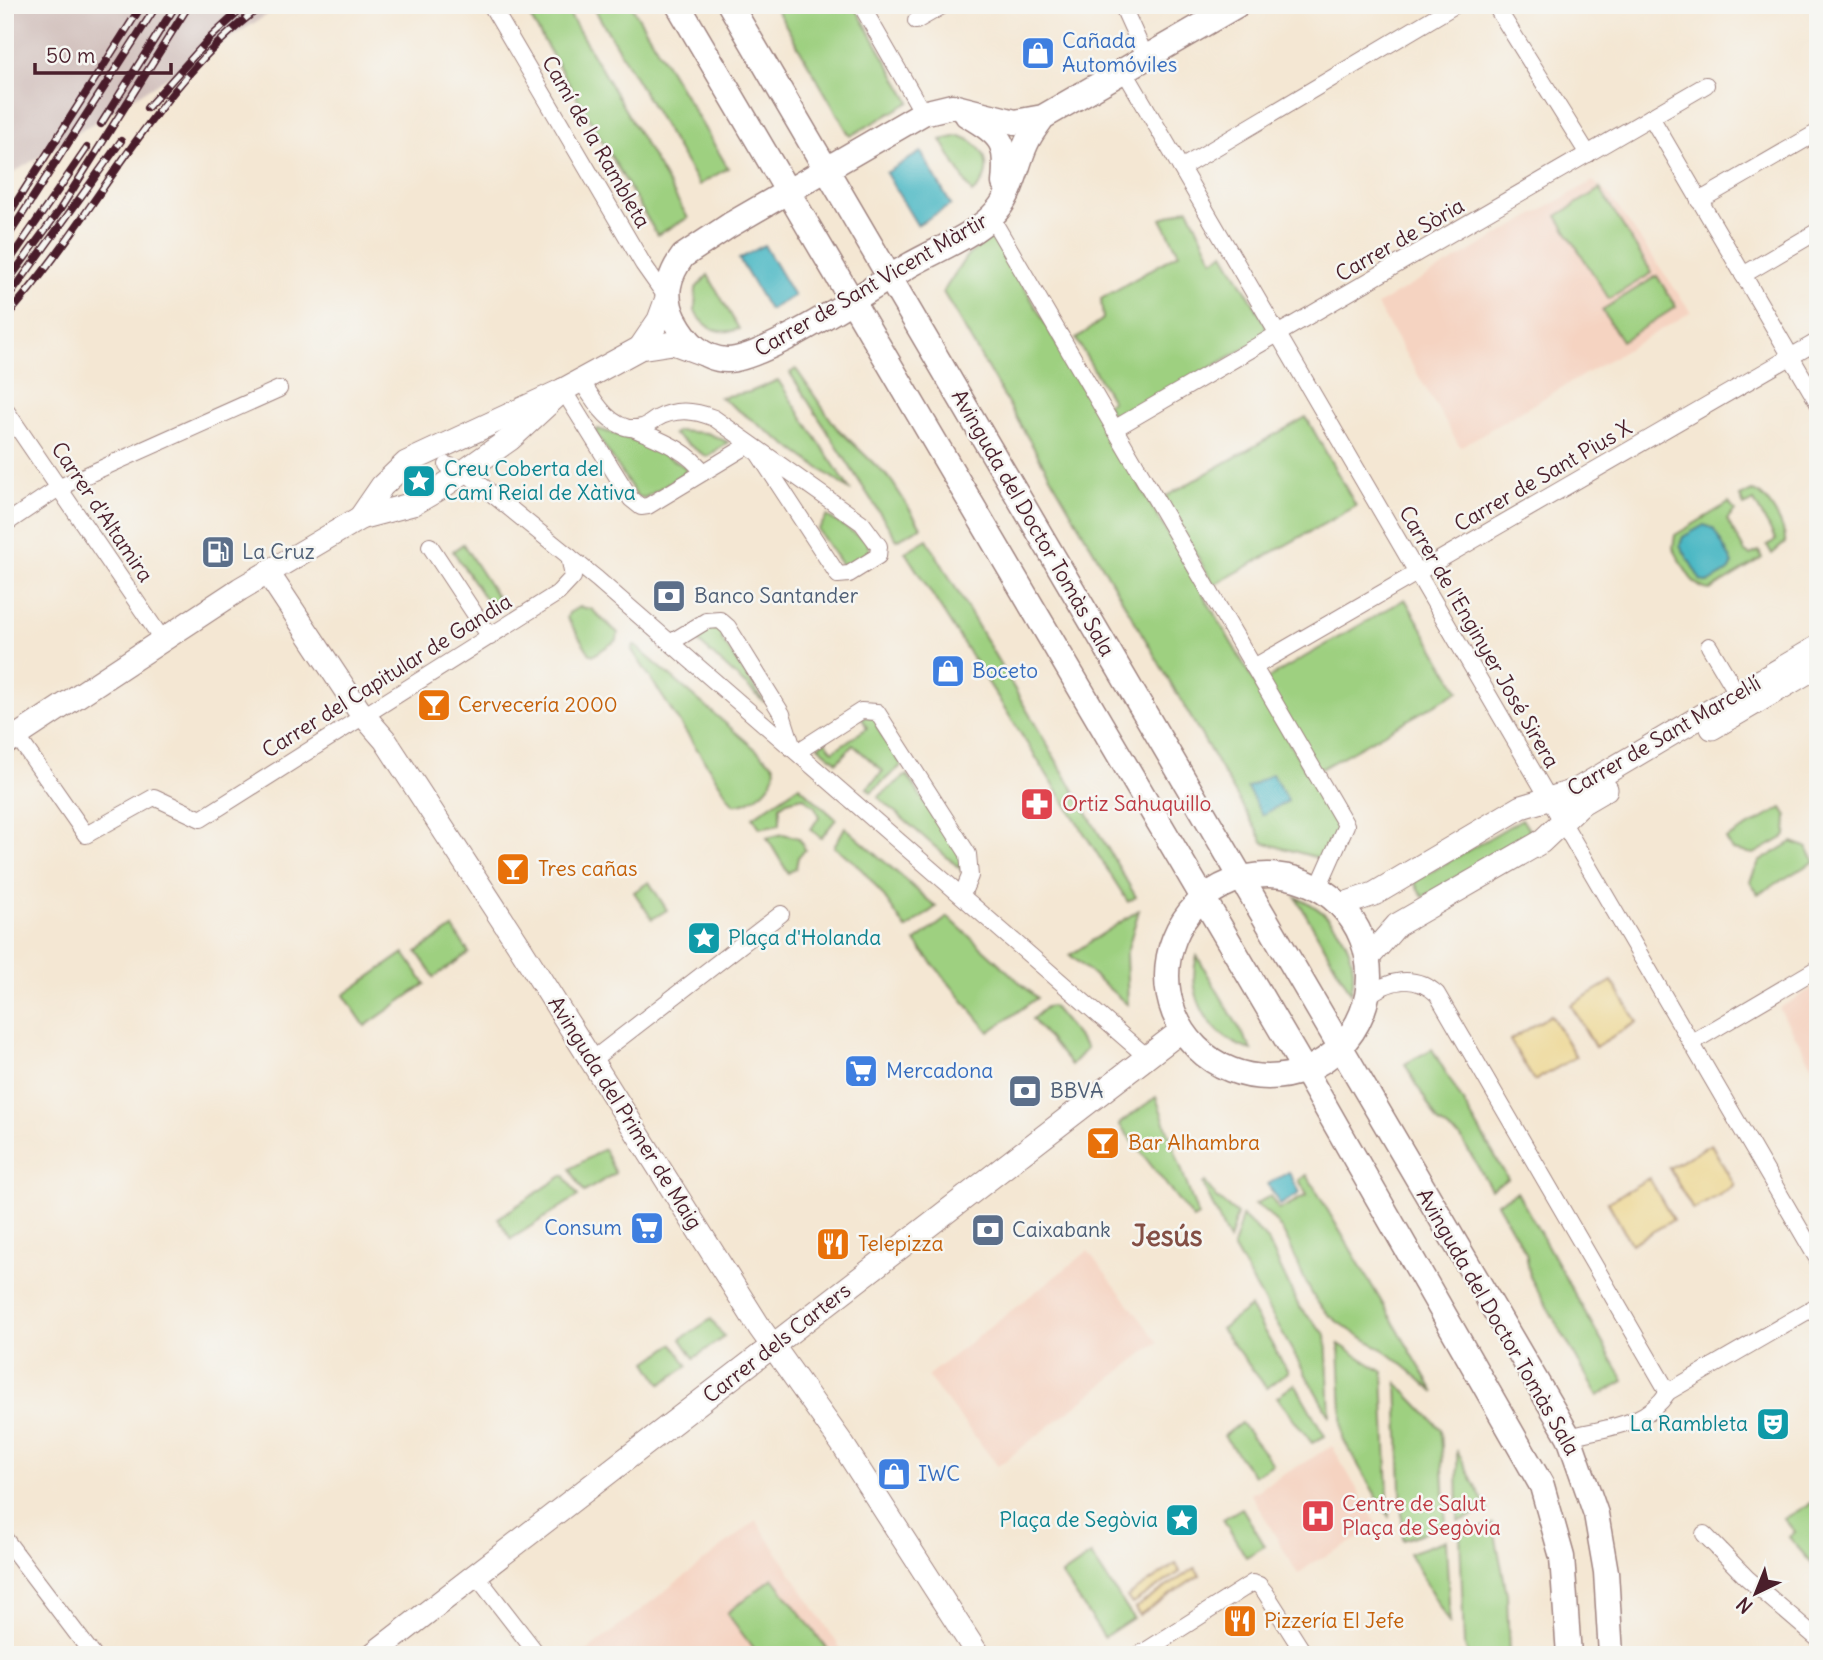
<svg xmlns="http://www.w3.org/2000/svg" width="1823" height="1660" font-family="Delius,sans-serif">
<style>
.built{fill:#f5d3c1}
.industrial{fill:#d1c0bc}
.green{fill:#9ed080;stroke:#747856;stroke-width:2}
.sand{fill:#eeda9e;stroke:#9c7c64;stroke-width:2}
.water{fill:#4bb8c4;stroke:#4a6c78;stroke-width:2}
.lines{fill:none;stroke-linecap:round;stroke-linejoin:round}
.street-casing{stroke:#9f837f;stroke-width:18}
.secondary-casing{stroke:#9f837f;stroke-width:25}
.primary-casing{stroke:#9f837f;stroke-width:27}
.street{stroke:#fff;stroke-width:16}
.secondary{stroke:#fff;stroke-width:23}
.primary{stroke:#fff;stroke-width:24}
.rail-casing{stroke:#4a1f2b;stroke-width:8}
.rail{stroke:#f6f6f2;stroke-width:5;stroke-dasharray:16;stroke-linecap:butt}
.labels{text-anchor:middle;stroke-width:5;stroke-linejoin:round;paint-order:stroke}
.shop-label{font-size:21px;fill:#366cbe;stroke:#f6f6f2;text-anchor:start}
.street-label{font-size:21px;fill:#4a1f2b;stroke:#f6f6f2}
.culture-label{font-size:21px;fill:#0d838f;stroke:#f6f6f2;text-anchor:start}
.service-label{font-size:21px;fill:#4e5e75;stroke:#f6f6f2;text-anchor:start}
.food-label{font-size:21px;fill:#c56008;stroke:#f6f6f2;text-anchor:start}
.health-label{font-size:21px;fill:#be3a42;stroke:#f6f6f2;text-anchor:start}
.district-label{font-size:28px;font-weight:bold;fill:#844f45;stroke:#f6f6f2}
</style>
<rect width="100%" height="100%" fill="#f6f6f2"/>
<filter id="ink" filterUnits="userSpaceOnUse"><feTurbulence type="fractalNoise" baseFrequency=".0143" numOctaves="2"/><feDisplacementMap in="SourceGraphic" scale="14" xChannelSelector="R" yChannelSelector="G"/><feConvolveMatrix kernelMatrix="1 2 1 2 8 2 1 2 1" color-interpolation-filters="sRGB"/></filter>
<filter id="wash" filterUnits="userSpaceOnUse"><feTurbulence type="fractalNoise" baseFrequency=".00686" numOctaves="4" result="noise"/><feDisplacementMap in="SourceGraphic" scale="28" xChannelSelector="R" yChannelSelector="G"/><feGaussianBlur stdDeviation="1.57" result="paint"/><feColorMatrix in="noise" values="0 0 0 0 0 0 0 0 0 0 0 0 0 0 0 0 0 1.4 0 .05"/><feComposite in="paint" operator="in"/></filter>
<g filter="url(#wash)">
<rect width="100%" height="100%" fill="#f4e7d3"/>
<g class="built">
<path d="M1593 181 1610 196 1691 312 1460 447 1377 305Z"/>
<path d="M1818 985V1075L1779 1008Z"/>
<path d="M1088 1251 1158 1342 998 1466 927 1376Z"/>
<path d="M1332 1446 1379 1527 1311 1564 1298 1574 1251 1494Z"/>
<path d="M756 1520 845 1655H582L739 1534Z"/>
</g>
<path class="industrial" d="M5 5H283L5 178Z"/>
<g class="green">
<path d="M523 5H564L688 218 657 235Z"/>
<path d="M592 5H631L728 168 699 185Z"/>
<path d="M774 5H854L910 102 850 136Z"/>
<path d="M959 136C987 143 997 174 972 193L941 140Z"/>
<path d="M1600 189 1652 273 1609 299 1557 216Z"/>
<path d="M1188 208 1213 260 1224 253 1266 325 1264 337 1123 418 1112 415 1107 404 1112 401 1076 339 1103 319 1101 299 1179 253 1161 219Z"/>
<path d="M994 235 1342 833 1326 860 1264 843 943 292 966 257Z"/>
<path d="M708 275 739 329C719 336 705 328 695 311L696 288Z"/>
<path d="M1657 276 1676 307 1622 341 1602 310Z"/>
<path d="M796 369 836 427 891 480 921 527 897 540 790 373Z"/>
<path d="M778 380 851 491 720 397 750 392Z"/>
<path d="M1306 417 1356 506 1214 585 1163 498Z"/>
<path d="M598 429 643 443 685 467 686 472 650 495 644 498 637 496 595 432Z"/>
<path d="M678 431 707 433 728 442 707 457 673 434Z"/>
<path d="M1752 491C1767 493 1787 529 1785 543L1772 554 1767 545 1776 540 1754 501 1744 506 1740 497Z"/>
<path d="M1729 503 1735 511 1727 520 1745 552 1750 555 1759 551 1762 558 1710 590C1691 589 1682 562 1673 548L1675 535Z"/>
<path d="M827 516 867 541 870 553 843 567 818 530Z"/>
<path d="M927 539 1136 897 1128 902 905 552Z"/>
<path d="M463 544 501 603 492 609 453 551Z"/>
<path d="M1405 599 1459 691 1317 771 1263 681Z"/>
<path d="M579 607 591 609 618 633 617 640 594 655 590 654 567 618 569 613Z"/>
<path d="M708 626H718L723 633 722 640 764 702 692 636Z"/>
<path d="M634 645 774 765C780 783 750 807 733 804L632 650Z"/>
<path d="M867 715 879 721 877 727 902 765 871 792 867 788 883 771 853 745 837 762 818 746 825 741 833 751 867 728 862 718Z"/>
<path d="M907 775 949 839 961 850 964 872 878 797Z"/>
<path d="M799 786 836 819 821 838 811 829 819 817 815 807 803 797 787 801 780 806V824L760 828 753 817Z"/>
<path d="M1782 808 1787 816 1786 836 1754 854 1732 850 1726 839Z"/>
<path d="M1522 819 1531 833 1423 897 1414 882Z"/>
<path d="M845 827 936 907 906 929C886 899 865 866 834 847Z"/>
<path d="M783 834 799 838 805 850 798 857 796 868 788 873 767 838Z"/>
<path d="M1792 842 1806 847 1815 861 1758 894 1750 881 1759 862Z"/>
<path d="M649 882 667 910 652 919 634 892Z"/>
<path d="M1296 897C1335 913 1361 950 1351 993Z"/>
<path d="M1139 910 1126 955 1128 1005 1070 955Z"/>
<path d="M948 917 1037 998 989 1032 915 942Z"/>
<path d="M453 928 469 953 434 977 417 952Z"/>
<path d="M404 953 425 984 365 1026 344 995Z"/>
<path d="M1197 956 1252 1050C1212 1040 1185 997 1197 956Z"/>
<path d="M1052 1006 1087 1048 1071 1065 1032 1019 1046 1007Z"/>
<path d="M1432 1049 1508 1179 1491 1189 1461 1138 1438 1122 1405 1064Z"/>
<path d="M1156 1097 1198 1216 1193 1219 1119 1124Z"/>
<path d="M604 1149 615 1173 584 1192 570 1169Z"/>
<path d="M564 1175 578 1196 511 1239 498 1218Z"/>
<path d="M1307 1175 1435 1393C1418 1378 1401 1362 1382 1349 1358 1334 1329 1322 1314 1297 1293 1264 1292 1226 1255 1204L1270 1196 1279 1210 1307 1195 1299 1180Z"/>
<path d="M1205 1182 1217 1198 1237 1214 1229 1241 1203 1184Z"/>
<path d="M1517 1192 1624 1381 1598 1396 1530 1277 1526 1253 1497 1203Z"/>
<path d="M1242 1216 1267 1239 1299 1307 1326 1335 1330 1417 1233 1247Z"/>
<path d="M1250 1307 1288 1372 1267 1388 1221 1329Z"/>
<path d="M711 1319 724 1337 694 1358 681 1339Z"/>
<path d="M673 1344 688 1366 661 1384 647 1362Z"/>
<path d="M1339 1344 1383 1372 1389 1518 1343 1439Z"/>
<path d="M1397 1383 1441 1429 1446 1525 1403 1540Z"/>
<path d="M1295 1384 1325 1436 1312 1443 1277 1397Z"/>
<path d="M1241 1423 1273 1464 1254 1476 1224 1436Z"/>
<path d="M1457 1450 1488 1511 1458 1521Z"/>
<path d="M1818 1499V1571L1789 1537 1795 1532 1784 1519Z"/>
<path d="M1242 1508 1265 1546 1246 1557 1223 1519Z"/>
<path d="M1493 1524 1507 1594 1509 1655H1469L1464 1645 1460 1534Z"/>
<path d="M1446 1540 1450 1625 1409 1553Z"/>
<path d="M1091 1555 1133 1618 1104 1637 1062 1575Z"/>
<path d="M773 1578 832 1655H758L727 1613Z"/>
</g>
<g class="sand">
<path d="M1612 981 1637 1022 1595 1047 1571 1005Z"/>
<path d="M1551 1015 1576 1057 1534 1081 1510 1040Z"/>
<path d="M1711 1144 1735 1186 1693 1210 1669 1168Z"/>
<path d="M1649 1178 1673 1220 1631 1244 1608 1202Z"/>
<path d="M1176 1564 1180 1572 1132 1604 1127 1597Z"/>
<path d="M1195 1568 1200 1575 1139 1615 1135 1608Z"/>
</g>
<g class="water">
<path d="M921 152 951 205 917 225 886 173Z"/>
<path d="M764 245 794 296 769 310 739 259Z"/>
<path d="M1704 525 1713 528 1733 563 1730 570 1708 583 1701 581 1680 545 1683 537Z"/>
<path d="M1272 774 1288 801 1262 815 1247 788Z"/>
<path d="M1289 1172 1300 1193 1280 1205 1268 1184Z"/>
</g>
</g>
<g filter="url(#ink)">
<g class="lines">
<g class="street-casing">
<g id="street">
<path d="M491 5 643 264 667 298"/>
<path d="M861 5 923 113"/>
<path d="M1122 5 1146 58"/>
<path d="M1495 5 1588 154"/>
<path d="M916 21 944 5"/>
<path d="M1125 72 1818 1260"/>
<path d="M1651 117 1818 403"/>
<path d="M1181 168 1455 5"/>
<path d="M1699 201 1818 132"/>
<path d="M991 217 1346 825 1318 888"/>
<path d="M1743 275 1818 231"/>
<path d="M563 390 631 499 641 507 648 506 747 446 758 453 838 575 849 574 878 556 879 546 862 523 714 418C694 410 675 408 656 419 651 422 647 426 642 427 613 435 593 400 581 380"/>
<path d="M5 409 162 639"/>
<path d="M633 428C657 439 687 449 703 472"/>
<path d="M1114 429 1706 85"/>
<path d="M447 465 465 472 597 579 1147 1057"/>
<path d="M5 524 60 487 279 389"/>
<path d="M430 546 490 637"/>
<path d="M670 643 706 621 720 620 728 627 782 714 793 748"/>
<path d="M1709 646 1743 703"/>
<path d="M1254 667 1818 341"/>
<path d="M17 736 86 835 154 797 201 819 558 593 573 577 569 556"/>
<path d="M797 752 861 711 877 712 968 854 970 876 962 895"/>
<path d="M1367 997C1388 980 1414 973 1437 994L1668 1392"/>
<path d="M1691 1043 1818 968"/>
<path d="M592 1060 781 914"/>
<path d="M1569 1437C1606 1427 1645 1427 1668 1392L1818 1305"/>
<path d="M1704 1534 1747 1578 1818 1639"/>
<path d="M5 1539 93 1655"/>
<path d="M476 1575 538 1655"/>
<path d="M1139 1655 1252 1583 1259 1585 1265 1592 1305 1655"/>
</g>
</g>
<g class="secondary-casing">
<g id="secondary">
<path d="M640 348 659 320 667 298"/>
<path d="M360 518 382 486 406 463 563 390 640 348 673 343 703 354"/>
<path d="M268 573 358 709 385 740 518 944 760 1328 841 1442 978 1655"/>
<path d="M1712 728 1818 666"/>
<path d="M5 744 240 589 360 518 413 504 442 487 510 439 563 390"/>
<path d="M1341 905 1374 894 1521 807 1575 791 1818 647"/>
<path d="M1368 958 1397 925 1541 842 1582 803 1606 789"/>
<path d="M372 1655 1182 1030"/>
</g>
</g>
<g class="primary-casing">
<g id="primary">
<path d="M678 5 1305 1071 1542 1486 1562 1557 1569 1655"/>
<path d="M730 5 1569 1437 1596 1514 1606 1572 1611 1655"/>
<path d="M967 115C1002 136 1008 142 1004 183"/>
<path d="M1043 117C1037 126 1030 134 1026 144 1015 168 1013 196 992 216 971 237 936 250 910 265 873 287 764 360 727 360 701 359 686 340 675 320 663 296 668 276 683 256L730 225 923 113 952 106 1015 122 1043 117 1237 5"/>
<circle cx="1268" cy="976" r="101"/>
</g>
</g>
<use href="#street" class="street"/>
<use href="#secondary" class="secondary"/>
<use href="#primary" class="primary"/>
<g class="rail-casing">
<g id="rail">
<path d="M147 108 210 38 246 5"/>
<path d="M101 124 176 5"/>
<path d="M5 220 142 5"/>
<path d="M5 241 157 5"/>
<path d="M5 267 87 148"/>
<path d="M5 285 59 211 189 5"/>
<path d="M5 302 121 141"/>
<path d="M5 318C96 217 151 88 263 5"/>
</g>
</g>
<use href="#rail" class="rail"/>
</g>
</g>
<defs>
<g id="shop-square" transform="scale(1.75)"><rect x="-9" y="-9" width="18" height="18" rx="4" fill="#3f7fe0" stroke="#f6f6f2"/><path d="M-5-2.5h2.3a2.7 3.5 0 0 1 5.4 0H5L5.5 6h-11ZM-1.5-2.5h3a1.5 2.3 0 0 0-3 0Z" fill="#fff"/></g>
<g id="sight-square" transform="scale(1.75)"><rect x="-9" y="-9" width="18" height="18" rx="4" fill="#0f9aa8" stroke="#f6f6f2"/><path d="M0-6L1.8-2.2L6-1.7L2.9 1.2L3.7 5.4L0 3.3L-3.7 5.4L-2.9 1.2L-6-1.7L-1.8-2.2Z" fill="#fff"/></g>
<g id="fuel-square" transform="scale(1.75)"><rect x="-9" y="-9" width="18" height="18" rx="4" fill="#5c6f8a" stroke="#f6f6f2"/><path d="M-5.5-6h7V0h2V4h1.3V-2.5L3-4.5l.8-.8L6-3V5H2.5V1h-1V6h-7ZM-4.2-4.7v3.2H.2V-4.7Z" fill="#fff"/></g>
<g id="bank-square" transform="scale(1.75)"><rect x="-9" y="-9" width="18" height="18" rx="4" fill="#5c6f8a" stroke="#f6f6f2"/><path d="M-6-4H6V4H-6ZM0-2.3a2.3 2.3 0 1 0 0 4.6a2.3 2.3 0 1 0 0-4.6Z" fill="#fff"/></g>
<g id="bar-square" transform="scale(1.75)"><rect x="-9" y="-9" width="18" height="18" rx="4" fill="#e8710a" stroke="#f6f6f2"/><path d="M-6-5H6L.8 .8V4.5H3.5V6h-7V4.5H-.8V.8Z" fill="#fff"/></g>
<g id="pharmacy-square" transform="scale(1.75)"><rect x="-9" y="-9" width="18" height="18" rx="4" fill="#e0444e" stroke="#f6f6f2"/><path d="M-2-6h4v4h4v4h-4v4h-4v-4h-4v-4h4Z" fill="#fff"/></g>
<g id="supermarket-square" transform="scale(1.75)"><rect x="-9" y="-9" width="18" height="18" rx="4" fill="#3f7fe0" stroke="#f6f6f2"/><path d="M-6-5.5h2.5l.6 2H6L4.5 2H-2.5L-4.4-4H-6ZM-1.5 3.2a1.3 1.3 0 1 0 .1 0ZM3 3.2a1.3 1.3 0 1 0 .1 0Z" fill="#fff"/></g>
<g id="restaurant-square" transform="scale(1.75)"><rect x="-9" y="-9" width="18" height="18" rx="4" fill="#e8710a" stroke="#f6f6f2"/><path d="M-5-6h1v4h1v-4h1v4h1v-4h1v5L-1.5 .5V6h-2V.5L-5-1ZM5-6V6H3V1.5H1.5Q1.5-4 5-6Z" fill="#fff"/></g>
<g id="theatre-square" transform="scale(1.75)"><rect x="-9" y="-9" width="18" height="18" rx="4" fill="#0f9aa8" stroke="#f6f6f2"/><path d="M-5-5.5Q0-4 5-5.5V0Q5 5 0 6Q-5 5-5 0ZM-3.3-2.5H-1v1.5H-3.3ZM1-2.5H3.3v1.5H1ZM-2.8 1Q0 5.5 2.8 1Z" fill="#fff"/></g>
<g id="hospital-square" transform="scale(1.75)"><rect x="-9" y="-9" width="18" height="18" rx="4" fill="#e0444e" stroke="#f6f6f2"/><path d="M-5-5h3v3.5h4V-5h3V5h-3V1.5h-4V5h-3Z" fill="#fff"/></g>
</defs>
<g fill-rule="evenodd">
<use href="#shop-square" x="1038" y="53"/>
<use href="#sight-square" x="419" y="481"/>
<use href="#fuel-square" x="218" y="552"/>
<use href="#bank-square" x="669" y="596"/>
<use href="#shop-square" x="948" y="671"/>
<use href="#bar-square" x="434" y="705"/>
<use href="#pharmacy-square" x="1037" y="804"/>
<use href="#bar-square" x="513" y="869"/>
<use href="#sight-square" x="704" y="938"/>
<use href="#supermarket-square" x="861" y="1071"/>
<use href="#bank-square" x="1025" y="1091"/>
<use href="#bar-square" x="1103" y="1143"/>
<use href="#supermarket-square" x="647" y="1228"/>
<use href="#bank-square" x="988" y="1230"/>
<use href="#restaurant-square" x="833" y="1244"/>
<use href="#theatre-square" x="1773" y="1424"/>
<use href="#shop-square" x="894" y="1474"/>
<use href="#hospital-square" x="1318" y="1516"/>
<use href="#sight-square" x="1182" y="1520"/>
<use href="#restaurant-square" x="1240" y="1621"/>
</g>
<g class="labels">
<g class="shop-label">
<text x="1062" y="48">Cañada<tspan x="1062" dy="24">Automóviles</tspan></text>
<text x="972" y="678">Boceto</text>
<text x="886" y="1078">Mercadona</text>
<text x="622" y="1235" text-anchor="end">Consum</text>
<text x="918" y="1481">IWC</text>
</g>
<g class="street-label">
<text transform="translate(596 142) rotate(60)" y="7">Camí de la Rambleta</text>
<text transform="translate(1400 240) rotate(-30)" y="7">Carrer de Sòria</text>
<text transform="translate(871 285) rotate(-30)" y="7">Carrer de Sant Vicent Màrtir</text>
<text transform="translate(1543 476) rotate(-30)" y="7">Carrer de Sant Pius X</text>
<text transform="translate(102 512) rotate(56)" y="7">Carrer d'Altamira</text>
<text transform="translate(1033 523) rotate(60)" y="7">Avinguda del Doctor Tomàs Sala</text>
<text transform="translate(1479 637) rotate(60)" y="7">Carrer de l'Enginyer José Sirera</text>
<text transform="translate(387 676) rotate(-32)" y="7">Carrer del Capitular de Gandia</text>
<text transform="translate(1664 736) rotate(-30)" y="7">Carrer de Sant Marcel·lí</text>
<text transform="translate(625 1113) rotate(58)" y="7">Avinguda del Primer de Maig</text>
<text transform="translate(1498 1322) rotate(60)" y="7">Avinguda del Doctor Tomàs Sala</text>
<text transform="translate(777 1343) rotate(-38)" y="7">Carrer dels Carters</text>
</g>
<g class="culture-label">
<text x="444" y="476">Creu Coberta del<tspan x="444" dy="24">Camí Reial de Xàtiva</tspan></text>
<text x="728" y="945">Plaça d'Holanda</text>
<text x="1748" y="1431" text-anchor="end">La Rambleta</text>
<text x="1158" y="1527" text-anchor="end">Plaça de Segòvia</text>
</g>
<g class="service-label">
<text x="242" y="559">La Cruz</text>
<text x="694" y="603">Banco Santander</text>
<text x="1050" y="1098">BBVA</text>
<text x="1012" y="1237">Caixabank</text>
</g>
<g class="food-label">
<text x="458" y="712">Cervecería 2000</text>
<text x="538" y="876">Tres cañas</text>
<text x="1128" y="1150">Bar Alhambra</text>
<text x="858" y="1251">Telepizza</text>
<text x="1264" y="1628">Pizzería El Jefe</text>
</g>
<g class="health-label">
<text x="1062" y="811">Ortiz Sahuquillo</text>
<text x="1342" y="1511">Centre de Salut<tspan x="1342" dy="24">Plaça de Segòvia</tspan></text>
</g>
<g class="district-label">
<text x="1167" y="1246">Jesús</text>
</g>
</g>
<rect width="1823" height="1660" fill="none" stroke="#f6f6f2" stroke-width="28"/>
<g transform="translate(1756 1593) rotate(223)" stroke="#f6f6f2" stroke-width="5" paint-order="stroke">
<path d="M0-5L12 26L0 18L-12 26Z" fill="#4a1f2b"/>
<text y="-10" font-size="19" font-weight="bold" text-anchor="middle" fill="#4a1f2b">N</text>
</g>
<path d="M35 63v10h136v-10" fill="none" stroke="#4a1f2b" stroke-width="3.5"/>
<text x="46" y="63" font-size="21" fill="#4a1f2b" stroke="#f6f6f2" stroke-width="5" paint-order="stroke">50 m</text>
</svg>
